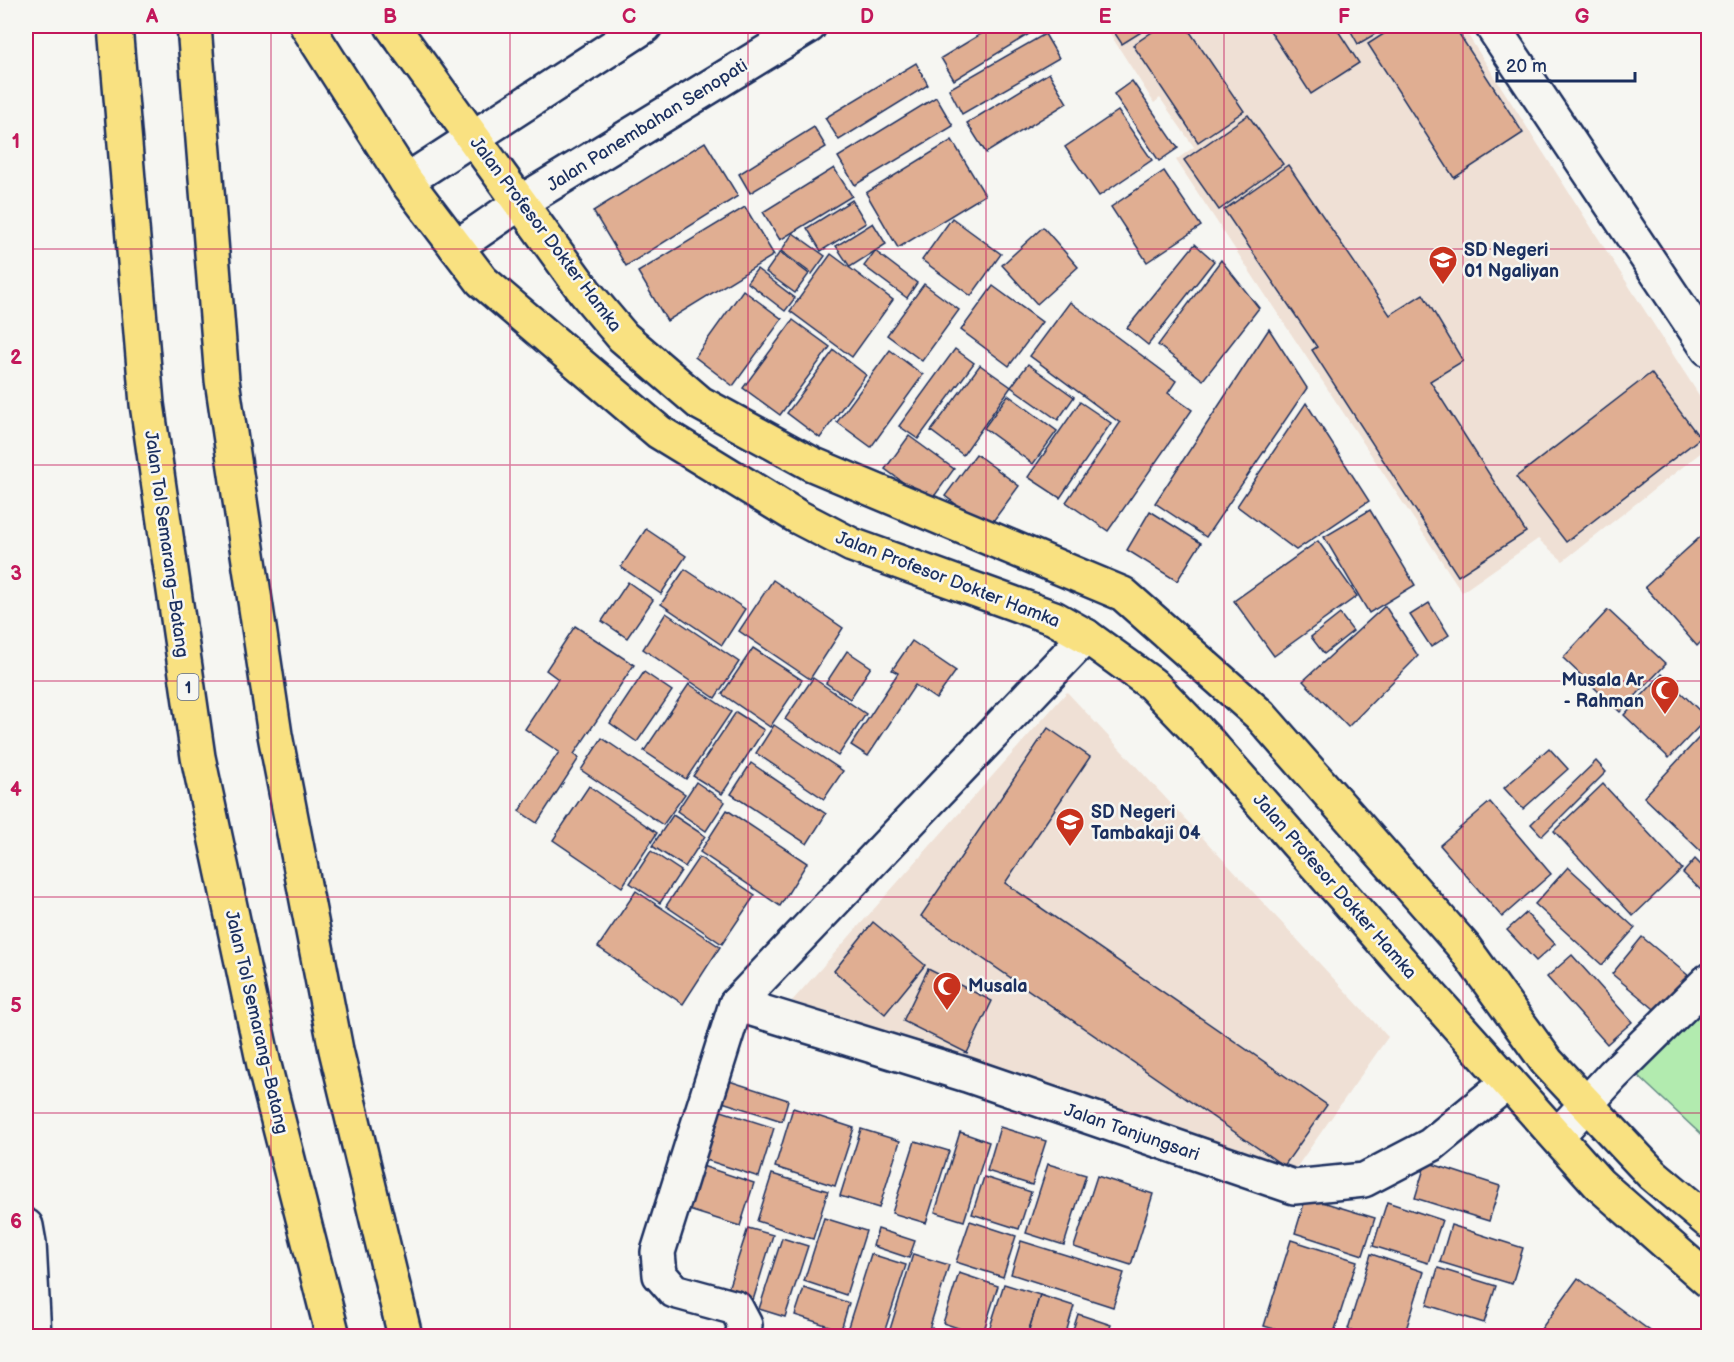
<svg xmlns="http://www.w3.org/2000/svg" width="1734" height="1362" font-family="'Balsamiq Sans',sans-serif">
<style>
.built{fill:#efe0d5}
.green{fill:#b2ebaf;stroke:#668d86;stroke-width:1.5}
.building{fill:#e0ae92;stroke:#1b2f5e;stroke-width:1.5}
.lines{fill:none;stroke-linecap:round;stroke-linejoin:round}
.minor-casing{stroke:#1b2f5e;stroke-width:38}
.major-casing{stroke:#1b2f5e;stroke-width:38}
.highway-casing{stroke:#1b2f5e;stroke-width:38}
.minor{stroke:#f6f6f2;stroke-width:33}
.major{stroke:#f9e181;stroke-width:33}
.highway{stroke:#f9e181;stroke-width:33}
.grid{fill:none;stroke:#c2185b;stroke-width:1.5;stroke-opacity:0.55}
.labels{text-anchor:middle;stroke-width:5;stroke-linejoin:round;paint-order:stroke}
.shield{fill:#f6f6f2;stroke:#5d6b8a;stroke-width:1.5}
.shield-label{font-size:16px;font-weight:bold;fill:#1b2f5e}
.street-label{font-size:18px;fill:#1b2f5e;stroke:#f6f6f2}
.poi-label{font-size:18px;font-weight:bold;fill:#1b2f5e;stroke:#f6f6f2;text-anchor:start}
.neatline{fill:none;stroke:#c2185b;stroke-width:2}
.grid-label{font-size:20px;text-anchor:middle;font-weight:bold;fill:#c2185b}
</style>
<rect width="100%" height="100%" fill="#f6f6f2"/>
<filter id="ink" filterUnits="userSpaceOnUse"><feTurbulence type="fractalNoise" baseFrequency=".0167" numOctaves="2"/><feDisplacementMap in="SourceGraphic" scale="12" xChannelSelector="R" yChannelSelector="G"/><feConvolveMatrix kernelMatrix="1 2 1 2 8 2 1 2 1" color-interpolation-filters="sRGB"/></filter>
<g filter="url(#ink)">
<g class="built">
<path d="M1105 26H1462L1708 409V447L1563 561 1538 539 1462 592 1176 160 1194 147 1160 98 1154 103Z"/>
<path d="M1067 692 1388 1037 1289 1178 792 1001Z"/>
</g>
<path class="green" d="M1708 993V1141L1635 1073Z"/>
<g class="building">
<path d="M994 26H1042L954 80 941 58Z"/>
<path d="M1110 26H1151L1122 44Z"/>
<path d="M1161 26H1186L1244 111 1198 142 1133 45Z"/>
<path d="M1267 26H1335L1359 63 1311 94Z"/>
<path d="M1348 26H1389L1358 44Z"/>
<path d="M1396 26H1454L1523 133 1454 178 1368 44Z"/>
<path d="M1045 34 1059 58 962 114 949 89Z"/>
<path d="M916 63 928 85 839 140 825 118Z"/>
<path d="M1049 73 1067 103 986 153 967 123Z"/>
<path d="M1132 81 1178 148 1159 161 1114 94Z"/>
<path d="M936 97 953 126 855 185 838 157Z"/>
<path d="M1118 111 1152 160 1099 196 1065 147Z"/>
<path d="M1248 115 1283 164 1219 210 1184 160Z"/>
<path d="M814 127 826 147 750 193 739 174Z"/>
<path d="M952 140 985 195 898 248 866 193Z"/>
<path d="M705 142 738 196 626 266 593 211Z"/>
<path d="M1288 165 1390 315 1423 294 1463 361 1430 381 1526 532 1458 576 1312 350 1317 347 1224 210Z"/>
<path d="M834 168 852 196 780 240 763 212Z"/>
<path d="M1164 171 1201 226 1147 262 1111 207Z"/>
<path d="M852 200 866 223 821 251 807 228Z"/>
<path d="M745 207 774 255 667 321 638 272Z"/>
<path d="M952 218 1001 254 971 296 922 260Z"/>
<path d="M873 223 886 244 850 267 836 246Z"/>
<path d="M1043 227 1078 267 1037 304 1002 265Z"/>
<path d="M793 233 825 256 812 274 781 251Z"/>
<path d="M1195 244 1214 261 1148 345 1127 328Z"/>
<path d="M875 251 917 283 907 298 864 266Z"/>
<path d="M780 252 809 274 795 293 766 272Z"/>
<path d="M831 254 893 300 852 357 790 311Z"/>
<path d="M1221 260 1259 308 1203 380 1158 345Z"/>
<path d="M757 269 795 298 785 311 747 282Z"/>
<path d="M924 284 959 310 922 361 887 335Z"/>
<path d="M993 286 1042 322 1009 366 961 330Z"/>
<path d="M743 290 782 319 733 386 695 357Z"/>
<path d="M1070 302 1176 381 1168 393 1192 410 1108 531 1066 502 1120 423 1030 356Z"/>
<path d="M793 320 830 347 780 415 743 388Z"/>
<path d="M1269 329 1307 388 1206 537 1155 503Z"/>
<path d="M955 349 974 363 918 439 899 426Z"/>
<path d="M834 350 866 375 820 438 787 413Z"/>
<path d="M890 350 923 375 871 447 837 422Z"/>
<path d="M1028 364 1074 397 1058 420 1011 387Z"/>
<path d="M980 365 1011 387 963 455 931 431Z"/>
<path d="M1651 373 1700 438 1566 542 1516 477Z"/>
<path d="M1008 395 1057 431 1033 464 984 428Z"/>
<path d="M1080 402 1111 423 1060 498 1028 477Z"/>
<path d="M1306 403 1369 501 1296 550 1237 506Z"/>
<path d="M909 436 954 469 930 502 885 469Z"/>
<path d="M976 454 1019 486 988 528 945 496Z"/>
<path d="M1370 510 1415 585 1369 613 1324 537Z"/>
<path d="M1150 511 1201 543 1177 581 1127 550Z"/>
<path d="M646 529 686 556 661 594 621 567Z"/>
<path d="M1708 530V635L1697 646 1645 587Z"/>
<path d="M1318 541 1357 596 1274 656 1234 601Z"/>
<path d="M685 569 745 609 722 645 661 604Z"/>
<path d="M773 580 843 628 810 679 739 631Z"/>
<path d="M628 582 653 600 627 638 602 621Z"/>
<path d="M1429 603 1449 635 1431 647 1410 615Z"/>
<path d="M1385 606 1418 656 1348 727 1303 681Z"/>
<path d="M1608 610 1666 664 1620 712 1563 658Z"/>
<path d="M666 613 739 662 715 698 643 649Z"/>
<path d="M1340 614 1353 631 1324 654 1311 637Z"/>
<path d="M575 626 634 665 574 754 579 758 537 823 519 811 559 752 525 729 558 679 546 670Z"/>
<path d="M912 641 956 671 936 699 915 685 868 756 851 745 898 673 892 670Z"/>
<path d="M753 648 802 680 770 727 722 694Z"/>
<path d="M847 651 871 667 850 699 826 683Z"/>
<path d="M644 672 672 691 637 742 610 723Z"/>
<path d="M1662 674 1707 718 1669 758 1624 715Z"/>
<path d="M813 678 866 714 838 756 785 719Z"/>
<path d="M689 684 731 712 686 779 644 751Z"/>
<path d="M736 712 764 730 722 794 693 776Z"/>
<path d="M774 725 843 771 824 799 756 753Z"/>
<path d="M1048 728 1090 757 1005 883 1327 1105 1284 1166 921 916Z"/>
<path d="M1708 728V858L1644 797Z"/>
<path d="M602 738 685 794 663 825 581 770Z"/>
<path d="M1549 748 1568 769 1523 809 1504 788Z"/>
<path d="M1596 761 1606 772 1542 836 1531 824Z"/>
<path d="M751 763 826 814 807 844 731 794Z"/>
<path d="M696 782 725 802 706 831 677 811Z"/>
<path d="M1603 784 1682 869 1633 916 1554 831Z"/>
<path d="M589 786 657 833 622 887 553 840Z"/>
<path d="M1490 802 1551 874 1502 917 1440 845Z"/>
<path d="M727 810 807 863 780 906 700 852Z"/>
<path d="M673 815 705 836 685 867 652 846Z"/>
<path d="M651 851 681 871 660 903 630 883Z"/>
<path d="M699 857 755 895 722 944 666 906Z"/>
<path d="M1695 859 1708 872V897L1683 873Z"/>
<path d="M1568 867 1635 928 1602 965 1535 904Z"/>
<path d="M636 891 720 947 683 1004 598 947Z"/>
<path d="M1526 913 1555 944 1536 961 1507 930Z"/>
<path d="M873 922 925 965 885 1014 834 971Z"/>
<path d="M1642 937 1689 976 1659 1013 1612 974Z"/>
<path d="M1572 955 1632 1022 1607 1044 1547 977Z"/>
<path d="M928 969 992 1001 967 1053 903 1021Z"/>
<path d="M723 1079 788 1100 782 1121 716 1100Z"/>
<path d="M712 1108 774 1128 759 1177 697 1157Z"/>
<path d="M793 1108 854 1128 835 1186 775 1167Z"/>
<path d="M1000 1127 1046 1141 1032 1185 987 1171Z"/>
<path d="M861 1129 900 1141 879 1208 840 1196Z"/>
<path d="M960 1132 989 1142 964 1221 935 1212Z"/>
<path d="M915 1141 949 1151 926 1223 892 1213Z"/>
<path d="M690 1162 754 1183 740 1226 676 1206Z"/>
<path d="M1426 1162 1500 1186 1489 1221 1415 1198Z"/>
<path d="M1048 1164 1086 1175 1064 1245 1026 1233Z"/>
<path d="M772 1174 828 1191 813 1239 757 1221Z"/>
<path d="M1097 1176 1153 1194 1131 1265 1074 1247Z"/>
<path d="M984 1177 1031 1192 1019 1229 972 1214Z"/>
<path d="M1306 1197 1375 1218 1363 1255 1295 1233Z"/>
<path d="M1387 1202 1442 1220 1428 1263 1373 1246Z"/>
<path d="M824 1218 866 1231 846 1295 804 1281Z"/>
<path d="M970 1221 1016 1236 1003 1277 956 1262Z"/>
<path d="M1451 1225 1523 1248 1512 1284 1440 1262Z"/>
<path d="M748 1228 773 1235 751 1307 725 1298Z"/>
<path d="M878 1229 915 1241 909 1258 873 1246Z"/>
<path d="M782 1238 808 1246 785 1317 759 1309Z"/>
<path d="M1291 1240 1357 1261 1333 1336H1298L1264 1326Z"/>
<path d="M1021 1241 1124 1273 1113 1307 1011 1274Z"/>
<path d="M871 1254 906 1265 883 1336H867L847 1330Z"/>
<path d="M913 1254 949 1265 927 1336H888Z"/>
<path d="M1371 1254 1424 1272 1404 1336H1371L1348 1329Z"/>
<path d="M1438 1268 1496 1286 1484 1323 1427 1305Z"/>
<path d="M959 1273 998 1286 982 1336 943 1323Z"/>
<path d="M1578 1278 1657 1336H1536Z"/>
<path d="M1004 1284 1040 1295 1027 1336H998L988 1333Z"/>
<path d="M804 1288 849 1303 841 1330 795 1315Z"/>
<path d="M1040 1295 1074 1306 1065 1336H1027Z"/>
<path d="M1078 1314 1111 1325 1107 1336H1071Z"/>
<path d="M932 1328 958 1336H929Z"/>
</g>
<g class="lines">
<g class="minor-casing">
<g id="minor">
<path d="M1492 26 1708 349"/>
<path d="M406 181 645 26"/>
<path d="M456 247 521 202 809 26"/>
<path d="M736 1004 967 1075 1294 1187 1364 1180 1431 1145 1508 1082"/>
<path d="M1557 1136 1613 1075 1708 981"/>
<path d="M26 1226 29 1243 34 1336"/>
<path d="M742 1336 745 1325 736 1308 674 1291 660 1275 658 1252 736 1004 1086 636"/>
</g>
</g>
<g class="major-casing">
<g id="major">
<path d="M307 26 406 181 482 281 659 432 798 517 852 545 1054 618 1086 636 1152 684 1209 743 1416 979 1599 1184 1708 1280"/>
<path d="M392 26 585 292 623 337 700 403 812 464 1123 594 1260 715 1463 946 1547 1062 1652 1174 1708 1221"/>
</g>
</g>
<g class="highway-casing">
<g id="highway">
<path d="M115 26 147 404 198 757 264 1065 333 1336"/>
<path d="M194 26 222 380 275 735 336 1050 405 1336"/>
</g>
</g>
<use href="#minor" class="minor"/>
<use href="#major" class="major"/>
<use href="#highway" class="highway"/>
</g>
</g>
<path class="grid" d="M271 26V1336M510 26V1336M748 26V1336M986 26V1336M1224 26V1336M1463 26V1336M26 249H1708M26 465H1708M26 681H1708M26 897H1708M26 1113H1708"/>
<defs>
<g id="school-pin" transform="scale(1.5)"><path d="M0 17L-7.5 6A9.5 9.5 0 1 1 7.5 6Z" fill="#c8321e" stroke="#f6f6f2"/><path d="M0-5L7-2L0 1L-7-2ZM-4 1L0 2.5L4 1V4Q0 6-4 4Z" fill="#fff"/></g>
<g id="mosque-pin" transform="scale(1.5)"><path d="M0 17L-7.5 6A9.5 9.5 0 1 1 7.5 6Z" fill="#c8321e" stroke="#f6f6f2"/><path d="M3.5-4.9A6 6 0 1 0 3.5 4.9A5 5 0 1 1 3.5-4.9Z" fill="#fff"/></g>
</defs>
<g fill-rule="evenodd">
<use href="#school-pin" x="1443" y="260"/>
<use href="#mosque-pin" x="1665" y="690"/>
<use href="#school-pin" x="1070" y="822"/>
<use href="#mosque-pin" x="947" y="986"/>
</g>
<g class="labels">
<rect class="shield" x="177.5" y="674" width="21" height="26" rx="4.5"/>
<g class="shield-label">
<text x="188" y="693">1</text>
</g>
<g class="street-label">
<text transform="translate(647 125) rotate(-32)" y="6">Jalan Panembahan Senopati</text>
<text transform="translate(546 234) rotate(53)" y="6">Jalan Profesor Dokter Hamka</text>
<text transform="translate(167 544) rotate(82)" y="6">Jalan Tol Semarang–Batang</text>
<text transform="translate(948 579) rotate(21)" y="6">Jalan Profesor Dokter Hamka</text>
<text transform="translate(1335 886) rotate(49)" y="6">Jalan Profesor Dokter Hamka</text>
<text transform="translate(257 1022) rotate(77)" y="6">Jalan Tol Semarang–Batang</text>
<text transform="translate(1132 1132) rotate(19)" y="6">Jalan Tanjungsari</text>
</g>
<g class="poi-label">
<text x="1464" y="256">SD Negeri<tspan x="1464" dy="21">01 Ngaliyan</tspan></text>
<text x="1644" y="686" text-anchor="end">Musala Ar<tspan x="1644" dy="21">- Rahman</tspan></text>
<text x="1091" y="818">SD Negeri<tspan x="1091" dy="21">Tambakaji 04</tspan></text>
<text x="968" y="992">Musala</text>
</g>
</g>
<rect width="1734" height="1362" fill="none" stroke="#f6f6f2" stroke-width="66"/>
<path d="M1497 72v9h138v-9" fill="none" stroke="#1b2f5e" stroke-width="3"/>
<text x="1506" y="72" font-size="18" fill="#1b2f5e" stroke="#f6f6f2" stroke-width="4.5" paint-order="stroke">20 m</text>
<rect x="33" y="33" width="1668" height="1296" class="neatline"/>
<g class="grid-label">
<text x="152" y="23">A</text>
<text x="390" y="23">B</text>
<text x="629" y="23">C</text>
<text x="867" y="23">D</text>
<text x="1105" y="23">E</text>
<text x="1344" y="23">F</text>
<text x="1582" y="23">G</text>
<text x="16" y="148">1</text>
<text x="16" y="364">2</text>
<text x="16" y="580">3</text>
<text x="16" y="796">4</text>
<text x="16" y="1012">5</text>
<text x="16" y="1228">6</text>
</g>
</svg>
